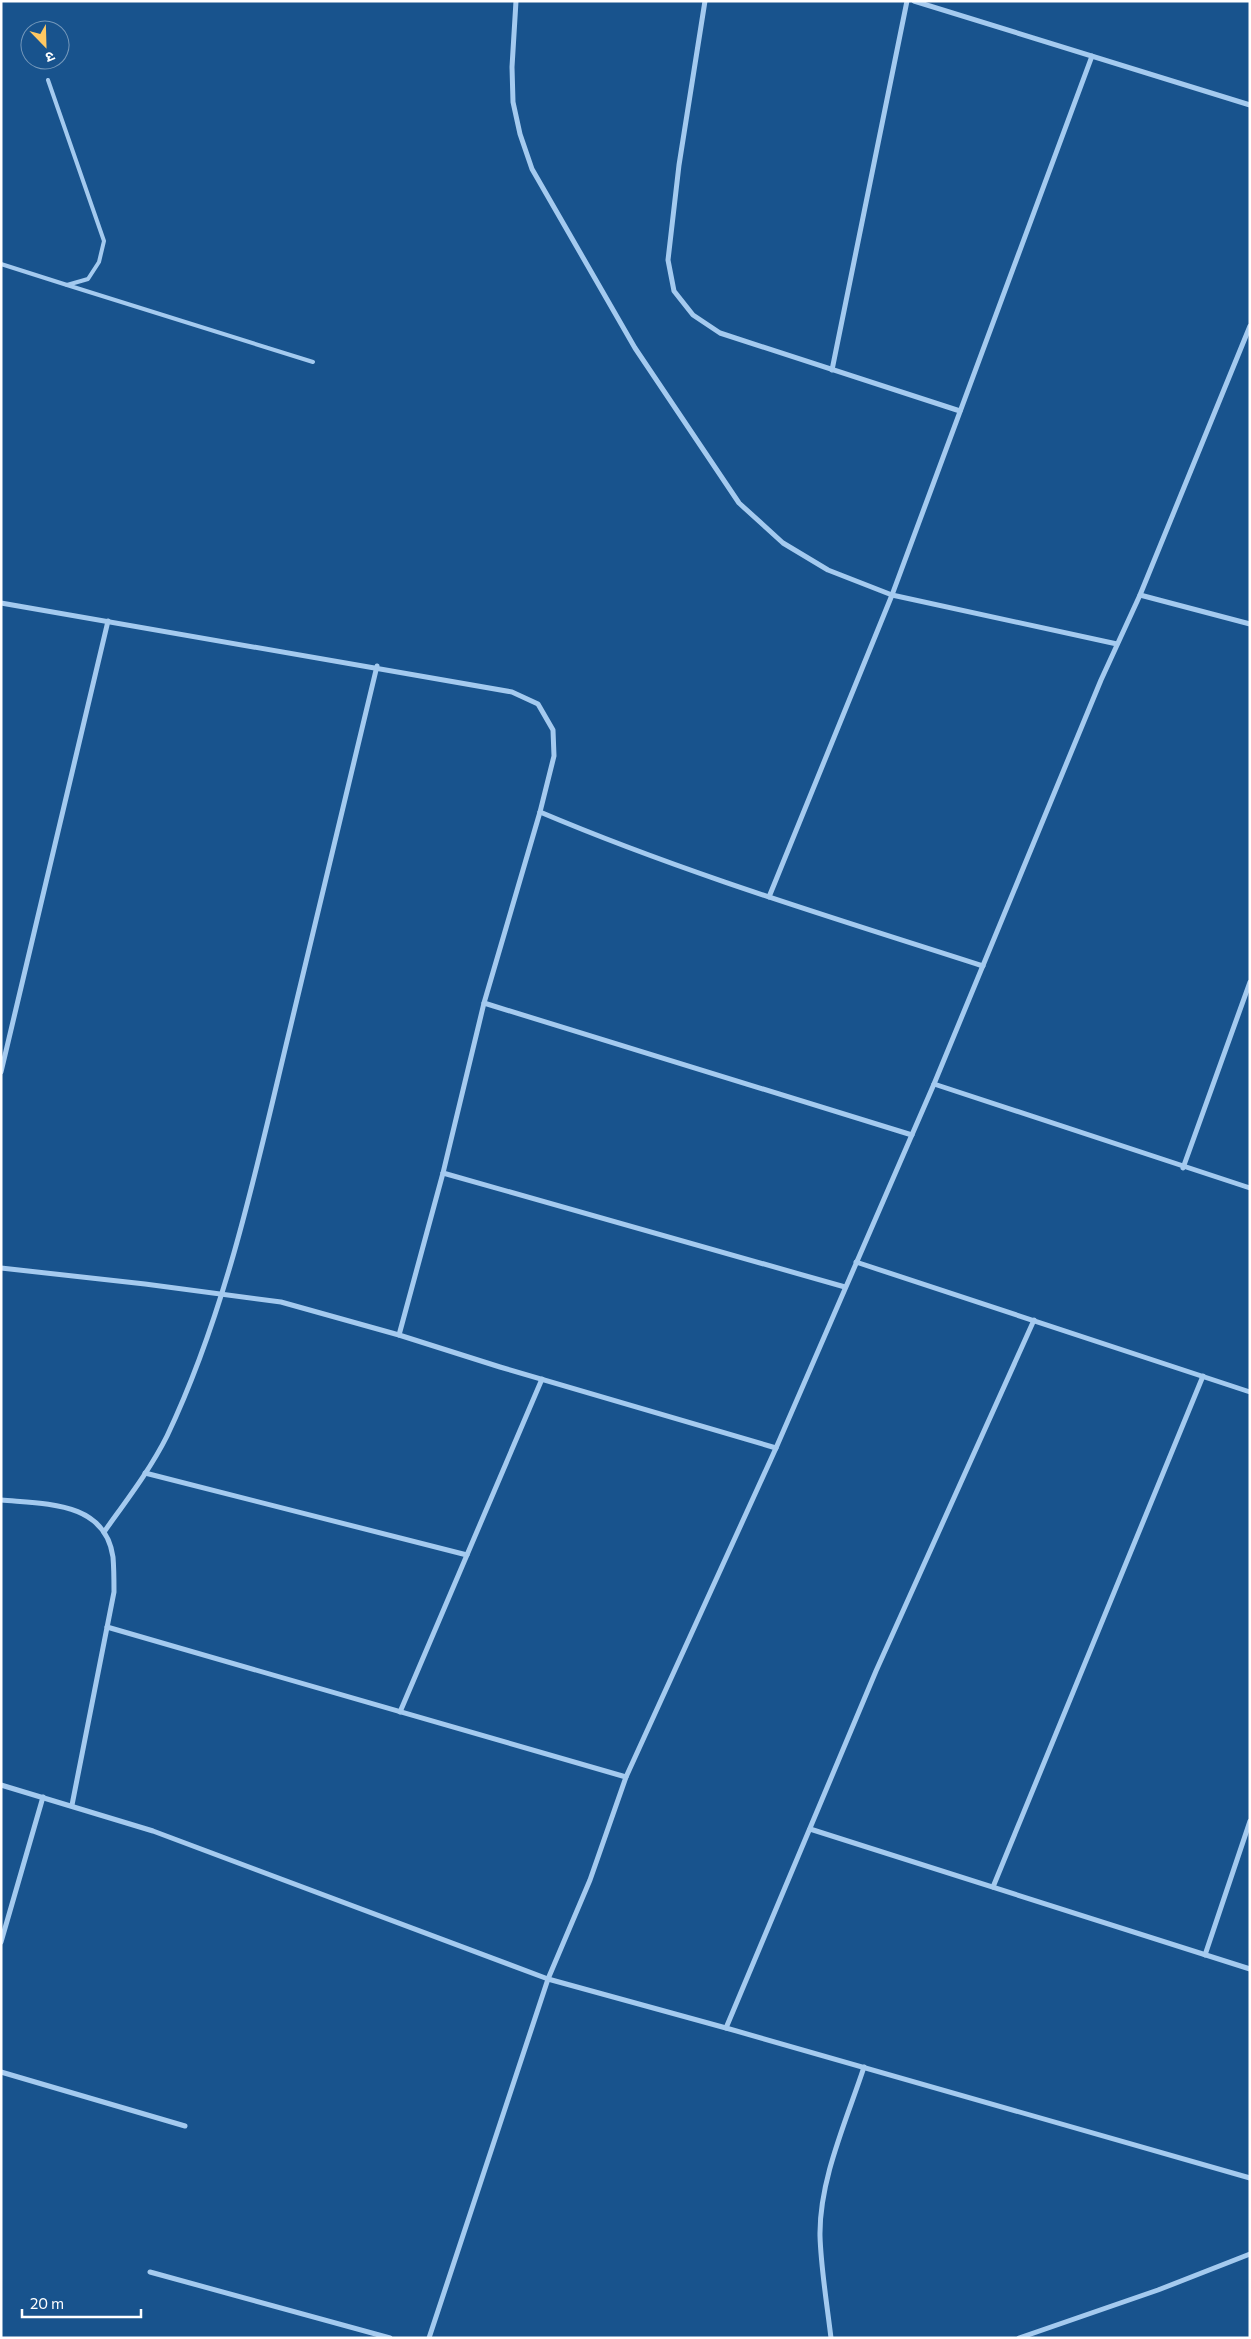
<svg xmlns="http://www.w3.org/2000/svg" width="1251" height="2339" font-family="Commissioner,'Noto Sans Devanagari',sans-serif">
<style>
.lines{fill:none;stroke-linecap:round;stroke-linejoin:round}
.service{stroke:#a4caef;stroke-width:4}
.minor{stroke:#a4caef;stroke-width:5}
</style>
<rect width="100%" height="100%" fill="#18538d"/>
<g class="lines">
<g class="service">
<path d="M1 264 67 285 88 279 99 262 104 241 48 80"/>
<path d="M67 285 313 362"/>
</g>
<g class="minor">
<path d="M516 1 512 67 513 102 520 134 532 169 635 348 739 503 783 543 828 570 892 595 1117 644"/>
<path d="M705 1 679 165 668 260 674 291 693 315 720 333 960 411"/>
<path d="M914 1 1250 105"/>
<path d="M832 370 907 1"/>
<path d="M1140 595 1250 624"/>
<path d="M1 603 512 692 538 704 553 730 554 756 540 812 484 1003 443 1173 399 1335"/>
<path d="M540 812C684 873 834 918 983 966"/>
<path d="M769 897 892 595 1092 56"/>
<path d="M484 1003 912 1135"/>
<path d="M1 1072 108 621"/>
<path d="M934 1084 1250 1188"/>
<path d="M1183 1168 1250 982"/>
<path d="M443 1173 845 1287"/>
<path d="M856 1262 1250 1392"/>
<path d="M1 1268 145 1284 281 1302 399 1335 500 1367 776 1448"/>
<path d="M145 1473 467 1555"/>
<path d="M1 1500C45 1504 105 1501 113 1557 114 1569 114 1581 114 1592L72 1805"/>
<path d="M104 1532C126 1501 150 1470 167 1436 226 1312 256 1170 288 1037 318 914 347 790 377 666"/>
<path d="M107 1627 626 1777"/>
<path d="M400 1712 542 1379"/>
<path d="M1 1785 153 1831 548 1979 726 2028 1250 2178"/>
<path d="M810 1829 1250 1969"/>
<path d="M993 1887 1203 1376"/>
<path d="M1 1942 43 1797"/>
<path d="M1205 1955 1250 1821"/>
<path d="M726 2028 876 1671 1034 1320"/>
<path d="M1 2072 185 2126"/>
<path d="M150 2272 390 2338"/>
<path d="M429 2338 548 1979 590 1880 626 1777 776 1448 934 1084 1101 680 1140 595 1250 326"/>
<path d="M831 2338C827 2304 821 2269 820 2236 819 2180 847 2119 864 2067"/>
<path d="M1019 2338 1158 2290 1250 2254"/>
</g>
</g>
<rect width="1251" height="2339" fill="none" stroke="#ffffff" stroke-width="5"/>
<g transform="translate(45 45) rotate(157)"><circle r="24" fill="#18538d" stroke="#7498bb"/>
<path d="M0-4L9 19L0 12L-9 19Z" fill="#ffc862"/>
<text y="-8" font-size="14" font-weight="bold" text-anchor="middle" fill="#ffffff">उ</text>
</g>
<path d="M22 2309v8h119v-8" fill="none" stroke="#ffffff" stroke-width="2.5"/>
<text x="30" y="2309" font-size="15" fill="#ffffff" stroke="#18538d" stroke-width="4" paint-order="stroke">20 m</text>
</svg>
